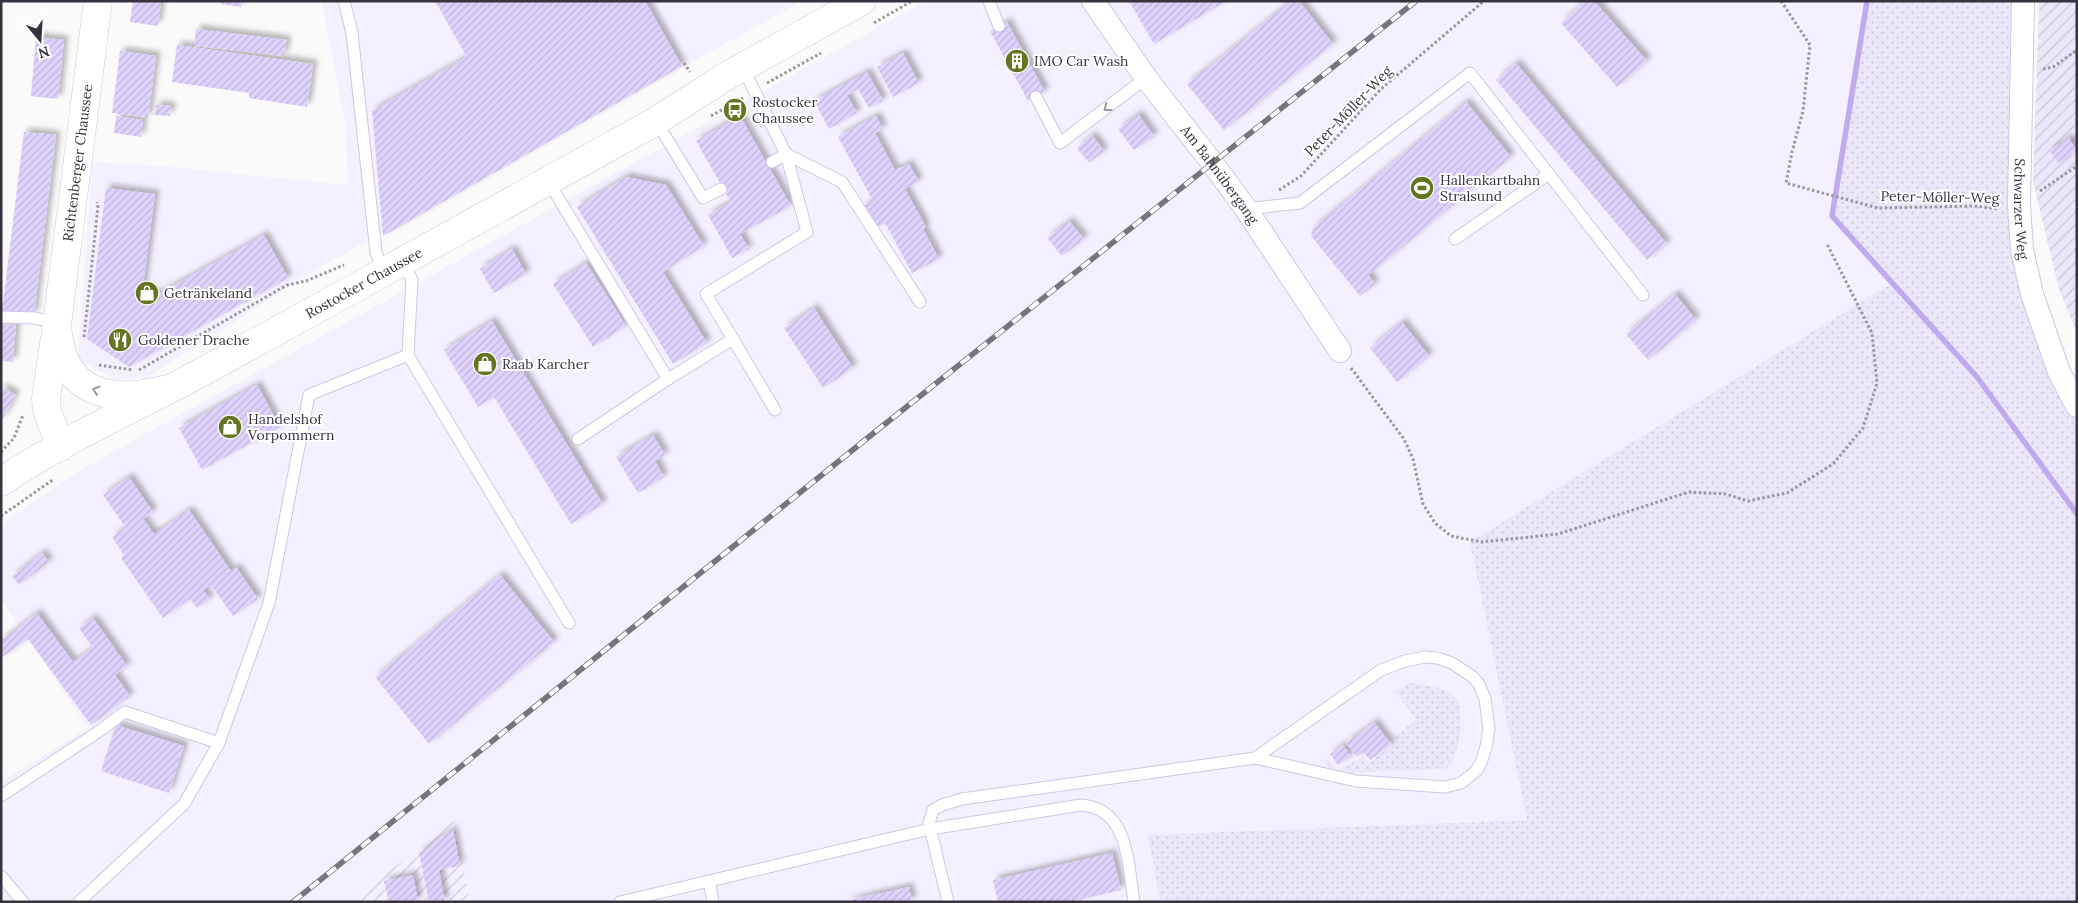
<svg xmlns="http://www.w3.org/2000/svg" width="2078" height="903" font-family="Lora,serif">
<style>
.built{fill:#f4f0ff}
.industrial{fill:url(#industrial-furrows)}
.grass{fill:url(#grass-dots)}
.garden{fill:url(#garden-furrows)}
.lines{fill:none;stroke-linecap:round;stroke-linejoin:round}
.stream{stroke:#c0aaef;stroke-width:5.5}
.building{fill:url(#building-hatch);filter:url(#shadow)}
.service-casing{stroke:#cfc6e4;stroke-width:13}
.minor-casing{stroke:#cfc6e4;stroke-width:24}
.tertiary-casing{stroke:#cfc6e4;stroke-width:29}
.secondary-casing{stroke:#cfc6e4;stroke-width:29}
.path{stroke:#99989d;stroke-width:3;stroke-dasharray:2.5 2.5;stroke-linecap:butt}
.service{stroke:#fff;stroke-width:11}
.minor{stroke:#fff;stroke-width:22}
.tertiary{stroke:#fff;stroke-width:28}
.secondary{stroke:#fff;stroke-width:28}
.rail-casing{stroke:#76747c;stroke-width:5.5}
.rail{stroke:#fff;stroke-width:4;stroke-dasharray:11;stroke-linecap:butt}
.oneway{stroke:#9a989e}
.labels{text-anchor:middle;stroke-width:4;stroke-linejoin:round;paint-order:stroke}
.poi-label{font-size:14px;fill:#36323e;stroke:#fff;text-anchor:start}
.street-label{font-size:14px;fill:#36323e;stroke:#fff}
</style>
<defs>
<pattern id="industrial-furrows" width="10" height="10" patternUnits="userSpaceOnUse" patternTransform="scale(1.25)"><rect width="10" height="10" fill="#f4f0ff"/><path d="M-1 1l2-2M0 10L10 0M9 11l2-2" fill="none" stroke="#d2cedc"/></pattern>
<pattern id="grass-dots" width="8" height="8" patternUnits="userSpaceOnUse" patternTransform="scale(1.25)"><rect width="8" height="8" fill="#ece6fa"/><path d="M2 2h.1M6 6h.1" fill="none" stroke="#cbc6d7" stroke-width="1.8" stroke-linecap="round"/></pattern>
<pattern id="garden-furrows" width="10" height="10" patternUnits="userSpaceOnUse" patternTransform="scale(1.25)"><rect width="10" height="10" fill="#ece6fa"/><path d="M-1 1l2-2M0 10L10 0M9 11l2-2" fill="none" stroke="#cbc6d7"/></pattern>
<pattern id="building-hatch" width="6" height="6" patternUnits="userSpaceOnUse" patternTransform="scale(1.25)"><rect width="6" height="6" fill="#dfd2fd"/><path d="M-1 1l2-2M0 6l6-6M5 7l2-2" fill="none" stroke="#c0b5da"/></pattern>
<filter id="shadow"><feDropShadow dx="4.5" dy="-4.5" stdDeviation="2.5" flood-color="#0004"/></filter>
</defs>
<rect width="100%" height="100%" fill="#fafafa"/>
<g class="built">
<path d="M322 1H802L315 270 148 377 116 380 78 359 92 162 161 166 348 185 346 130Z"/>
<path d="M926 1H1866L1832 216 1892 283 1470 542 1527 820 1148 835 1160 902H1V782L88 728 1 600V525L75 473Z"/>
</g>
<path class="industrial" d="M454 821 470 902H349Z"/>
<g class="grass">
<path d="M1867 1H2022V250L2077 406V902H1160L1148 835 1527 820 1470 542 1892 283 1832 216Z"/>
<path d="M1411 683C1423 684 1448 688 1455 697 1466 710 1460 761 1445 769L1337 773 1330 770 1326 764 1327 759 1338 771 1363 756 1369 763 1393 745 1390 740 1417 720 1395 692 1405 685Z"/>
</g>
<path class="garden" d="M2039 1H2077V333L2059 289 2033 182Z"/>
<g class="lines">
<path class="stream" d="M1867 1 1832 216 1977 377 2077 514"/>
</g>
<g class="building">
<path d="M133 1H161L158 26 130 22Z"/>
<path d="M221 1H241V7L221 4Z"/>
<path d="M435 1H645L682 66 383 236 372 111 467 57Z"/>
<path d="M1129 1H1226L1154 44Z"/>
<path d="M1291 1H1299L1333 44 1224 130 1187 84Z"/>
<path d="M1585 1H1594L1647 61 1617 87 1561 23Z"/>
<path d="M1007 22 1045 92 1028 101 990 31Z"/>
<path d="M196 29 287 40 284 56 194 46Z"/>
<path d="M36 37 64 40 58 99 31 96Z"/>
<path d="M177 45 313 64 307 107 249 98V93L172 82Z"/>
<path d="M120 51 156 56 148 118 112 113Z"/>
<path d="M903 53 919 83 893 97 877 67Z"/>
<path d="M1516 63 1667 244 1647 260 1496 80Z"/>
<path d="M867 72 883 101 869 108 858 89 847 95 857 113 829 129 814 101Z"/>
<path d="M1466 102 1511 157 1368 275 1375 284 1360 296 1311 236 1313 228Z"/>
<path d="M156 105 171 106 170 116 155 115Z"/>
<path d="M1138 114 1154 136 1134 150 1118 129Z"/>
<path d="M116 116 143 120 141 137 114 133Z"/>
<path d="M740 116 791 206 740 234 749 249 732 258 708 215 731 202 696 141Z"/>
<path d="M876 116 883 129 875 133 895 170 909 164 919 182 905 189 926 227 923 229 939 259 912 273 885 223 875 228 863 206 873 201 838 137Z"/>
<path d="M24 132 56 135 34 315 2 311Z"/>
<path d="M1092 135 1104 151 1089 163 1077 148Z"/>
<path d="M2069 138 2077 151 2058 163 2050 151Z"/>
<path d="M626 177 666 185 704 246 663 272 707 343 673 364 577 207Z"/>
<path d="M106 188 155 194 143 286 157 295 264 235 288 278 129 367 87 339Z"/>
<path d="M1069 221 1084 239 1062 256 1047 238Z"/>
<path d="M512 249 526 274 494 293 480 269Z"/>
<path d="M586 263 626 326 593 347 553 284Z"/>
<path d="M1675 294 1696 320 1648 360 1626 334Z"/>
<path d="M814 308 853 368 823 388 784 328Z"/>
<path d="M492 321 603 504 571 524 494 397 478 407 444 350Z"/>
<path d="M1402 322 1429 356 1397 382 1370 348Z"/>
<path d="M1 324 16 325 13 362 1 361Z"/>
<path d="M257 385 280 427 202 470 179 428Z"/>
<path d="M1 387 16 395 1 422Z"/>
<path d="M653 435 665 455 655 461 664 477 638 493 616 457Z"/>
<path d="M129 477 153 512 143 519 154 534 189 510 231 571 236 567 258 599 233 616 211 585 203 590 210 599 197 608 190 599 163 618 121 558 124 555 112 537 126 528 103 495Z"/>
<path d="M42 553 49 562 19 585 12 576Z"/>
<path d="M500 575 554 642 429 744 375 677Z"/>
<path d="M37 613 73 662 93 648 79 628 93 618 127 666 115 675 130 696 91 725 28 639 1 658V640Z"/>
<path d="M1374 722 1391 744 1370 760 1363 752 1357 757 1346 743Z"/>
<path d="M116 725 184 746 169 793 101 771Z"/>
<path d="M1343 745 1351 756 1338 765 1330 754Z"/>
<path d="M453 829 460 866 439 870 445 902H429L419 853Z"/>
<path d="M1112 853 1121 890 1070 902H998L993 880Z"/>
<path d="M413 875 418 902H389L384 881Z"/>
<path d="M909 887 912 902H846V901Z"/>
</g>
<g class="lines">
<g class="service-casing">
<g id="service">
<path d="M344 1 352 33 376 252 383 273"/>
<path d="M989 1 999 26"/>
<path d="M743 68 786 154 772 162"/>
<path d="M1036 97 1060 143 1146 78"/>
<path d="M656 121 703 198 721 189"/>
<path d="M548 181 668 379 733 339 706 294 807 232 786 154 842 182 920 302"/>
<path d="M1246 209 1300 203 1470 73 1643 295"/>
<path d="M1455 239 1549 174"/>
<path d="M403 262 412 280 408 355 569 623"/>
<path d="M1 317 36 318 57 324"/>
<path d="M733 339 775 410"/>
<path d="M578 439 668 379"/>
<path d="M1 796 98 732 125 712 219 743"/>
<path d="M1 876 23 902"/>
<path d="M709 881 713 902"/>
<path d="M79 902 184 804 219 743 269 603 309 395 408 355"/>
<path d="M620 902 930 829 1081 805C1129 808 1128 865 1134 902"/>
<path d="M948 902 929 823 933 810 942 805 962 799 1255 758 1356 781 1445 787 1461 783 1476 771 1481 763 1486 747 1489 729 1485 699 1479 684 1473 677 1452 663 1437 658 1425 657 1405 661 1381 670 1255 758"/>
</g>
</g>
<g class="minor-casing">
<g id="minor">
<path id="s1" d="M1093 1 1146 78 1213 164 1246 209 1340 351"/>
<path id="s2" d="M2023 1 2019 205 2022 250 2032 294 2059 372 2077 406"/>
</g>
</g>
<g class="tertiary-casing">
<g id="tertiary">
<path d="M58 334C65 394 111 403 162 390"/>
<path id="s3" d="M61 447 47 411 46 398 57 324 98 1"/>
</g>
</g>
<g class="secondary-casing">
<g id="secondary">
<path id="s4" d="M1 482C67 437 143 405 213 366 361 285 508 203 656 121L725 77 862 1"/>
</g>
</g>
<g class="path">
<path d="M1781 1 1810 45 1803 111 1792 152 1786 183 1878 208 1975 206 1999 209"/>
<path d="M874 23 912 1"/>
<path d="M684 63 690 72"/>
<path d="M2043 69 2053 67 2077 50"/>
<path d="M767 83 821 53"/>
<path d="M711 116 743 98"/>
<path d="M1279 190 1301 176 1381 89 1484 1"/>
<path d="M2040 191 2077 166"/>
<path d="M84 337 98 207 97 202"/>
<path d="M99 365 133 370"/>
<path d="M1351 368 1404 439 1413 459 1423 504 1435 523 1451 536 1482 542 1558 534 1689 492 1726 494 1748 501 1787 493 1833 464 1863 428 1877 383 1872 333 1827 244"/>
<path d="M139 370 287 285 306 281 344 265"/>
<path d="M1 452 14 438 23 415"/>
<path d="M1 516 54 479"/>
</g>
<use href="#service" class="service"/>
<use href="#minor" class="minor"/>
<use href="#tertiary" class="tertiary"/>
<use href="#secondary" class="secondary"/>
<g class="rail-casing">
<path id="rail" d="M293 902 870 436 1416 1"/>
</g>
<use href="#rail" class="rail"/>
</g>
<defs><path id="oneway-chevron" d="M-2-3.5L2.5 0L-2 3.5" fill="none" stroke-width="1.6" stroke-linecap="round" stroke-linejoin="round" transform="scale(1.25)"/></defs>
<g class="oneway">
<use href="#oneway-chevron" transform="translate(1107 108) rotate(143)"/>
<use href="#oneway-chevron" transform="translate(96 390) rotate(-162)"/>
</g>
<defs>
<g id="building-disc" transform="scale(1.25)"><circle r="9.5" fill="#657421" stroke="#fff"/><path d="M-4-6H4V6H1V3H-1V6H-4ZM-2.5-4.3h1.7v1.8h-1.7ZM.8-4.3h1.7v1.8H.8ZM-2.5-1h1.7V.8h-1.7ZM.8-1h1.7V.8H.8Z" fill="#fff"/></g>
<g id="bus-disc" transform="scale(1.25)"><circle r="9.5" fill="#657421" stroke="#fff"/><path d="M-5-6H5V4H4V6H2V4H-2V6H-4V4H-5ZM-3.5-4V0h7V-4ZM-3.5 1.2v1.5H-2V1.2ZM2 1.2v1.5H3.5V1.2Z" fill="#fff"/></g>
<g id="stadium-disc" transform="scale(1.25)"><circle r="9.5" fill="#657421" stroke="#fff"/><path d="M0-5a6.5 5 0 1 0 0 10a6.5 5 0 1 0 0-10ZM-3.5-1.8h7v3.6h-7Z" fill="#fff"/></g>
<g id="shop-disc" transform="scale(1.25)"><circle r="9.5" fill="#657421" stroke="#fff"/><path d="M-5-2.5h2.3a2.7 3.5 0 0 1 5.4 0H5L5.5 6h-11ZM-1.5-2.5h3a1.5 2.3 0 0 0-3 0Z" fill="#fff"/></g>
<g id="restaurant-disc" transform="scale(1.25)"><circle r="9.5" fill="#657421" stroke="#fff"/><path d="M-5-6h1v4h1v-4h1v4h1v-4h1v5L-1.5 .5V6h-2V.5L-5-1ZM5-6V6H3V1.5H1.5Q1.5-4 5-6Z" fill="#fff"/></g>
</defs>
<g fill-rule="evenodd">
<use href="#building-disc" x="1017" y="61"/>
<use href="#bus-disc" x="735" y="110"/>
<use href="#stadium-disc" x="1422" y="188"/>
<use href="#shop-disc" x="147" y="293"/>
<use href="#restaurant-disc" x="120" y="340"/>
<use href="#shop-disc" x="485" y="364"/>
<use href="#shop-disc" x="230" y="427"/>
</g>
<g class="labels">
<g class="poi-label">
<text x="1034" y="66">IMO Car Wash</text>
<text x="752" y="107">Rostocker<tspan x="752" dy="16">Chaussee</tspan></text>
<text x="1440" y="185">Hallenkartbahn<tspan x="1440" dy="16">Stralsund</tspan></text>
<text x="164" y="298">Getränkeland</text>
<text x="138" y="345">Goldener Drache</text>
<text x="502" y="369">Raab Karcher</text>
<text x="248" y="424">Handelshof<tspan x="248" dy="16">Vorpommern</tspan></text>
</g>
<g class="street-label">
<text transform="translate(1348 111) rotate(-46)" y="5">Peter-Möller-Weg</text>
<text dy="5" stroke="none"><textPath href="#s3" startOffset="289">Richtenberger Chaussee</textPath></text>
<text dy="5" stroke="none"><textPath href="#s1" startOffset="215">Am Bahnübergang</textPath></text>
<text transform="translate(1940 197) rotate(1)" y="5">Peter-Möller-Weg</text>
<text dy="5" stroke="none"><textPath href="#s2" startOffset="208">Schwarzer Weg</textPath></text>
<text dy="5" stroke="none"><textPath href="#s4" startOffset="414">Rostocker Chaussee</textPath></text>
</g>
</g>
<rect width="2078" height="903" fill="none" stroke="#36323e" stroke-width="5"/>
<g transform="translate(40 40) rotate(162)" stroke="#ffffff" stroke-width="4" paint-order="stroke">
<path d="M0-4L9 19L0 12L-9 19Z" fill="#36323e"/>
<text y="-8" font-size="14" font-weight="bold" text-anchor="middle" fill="#36323e">N</text>
</g>
</svg>
